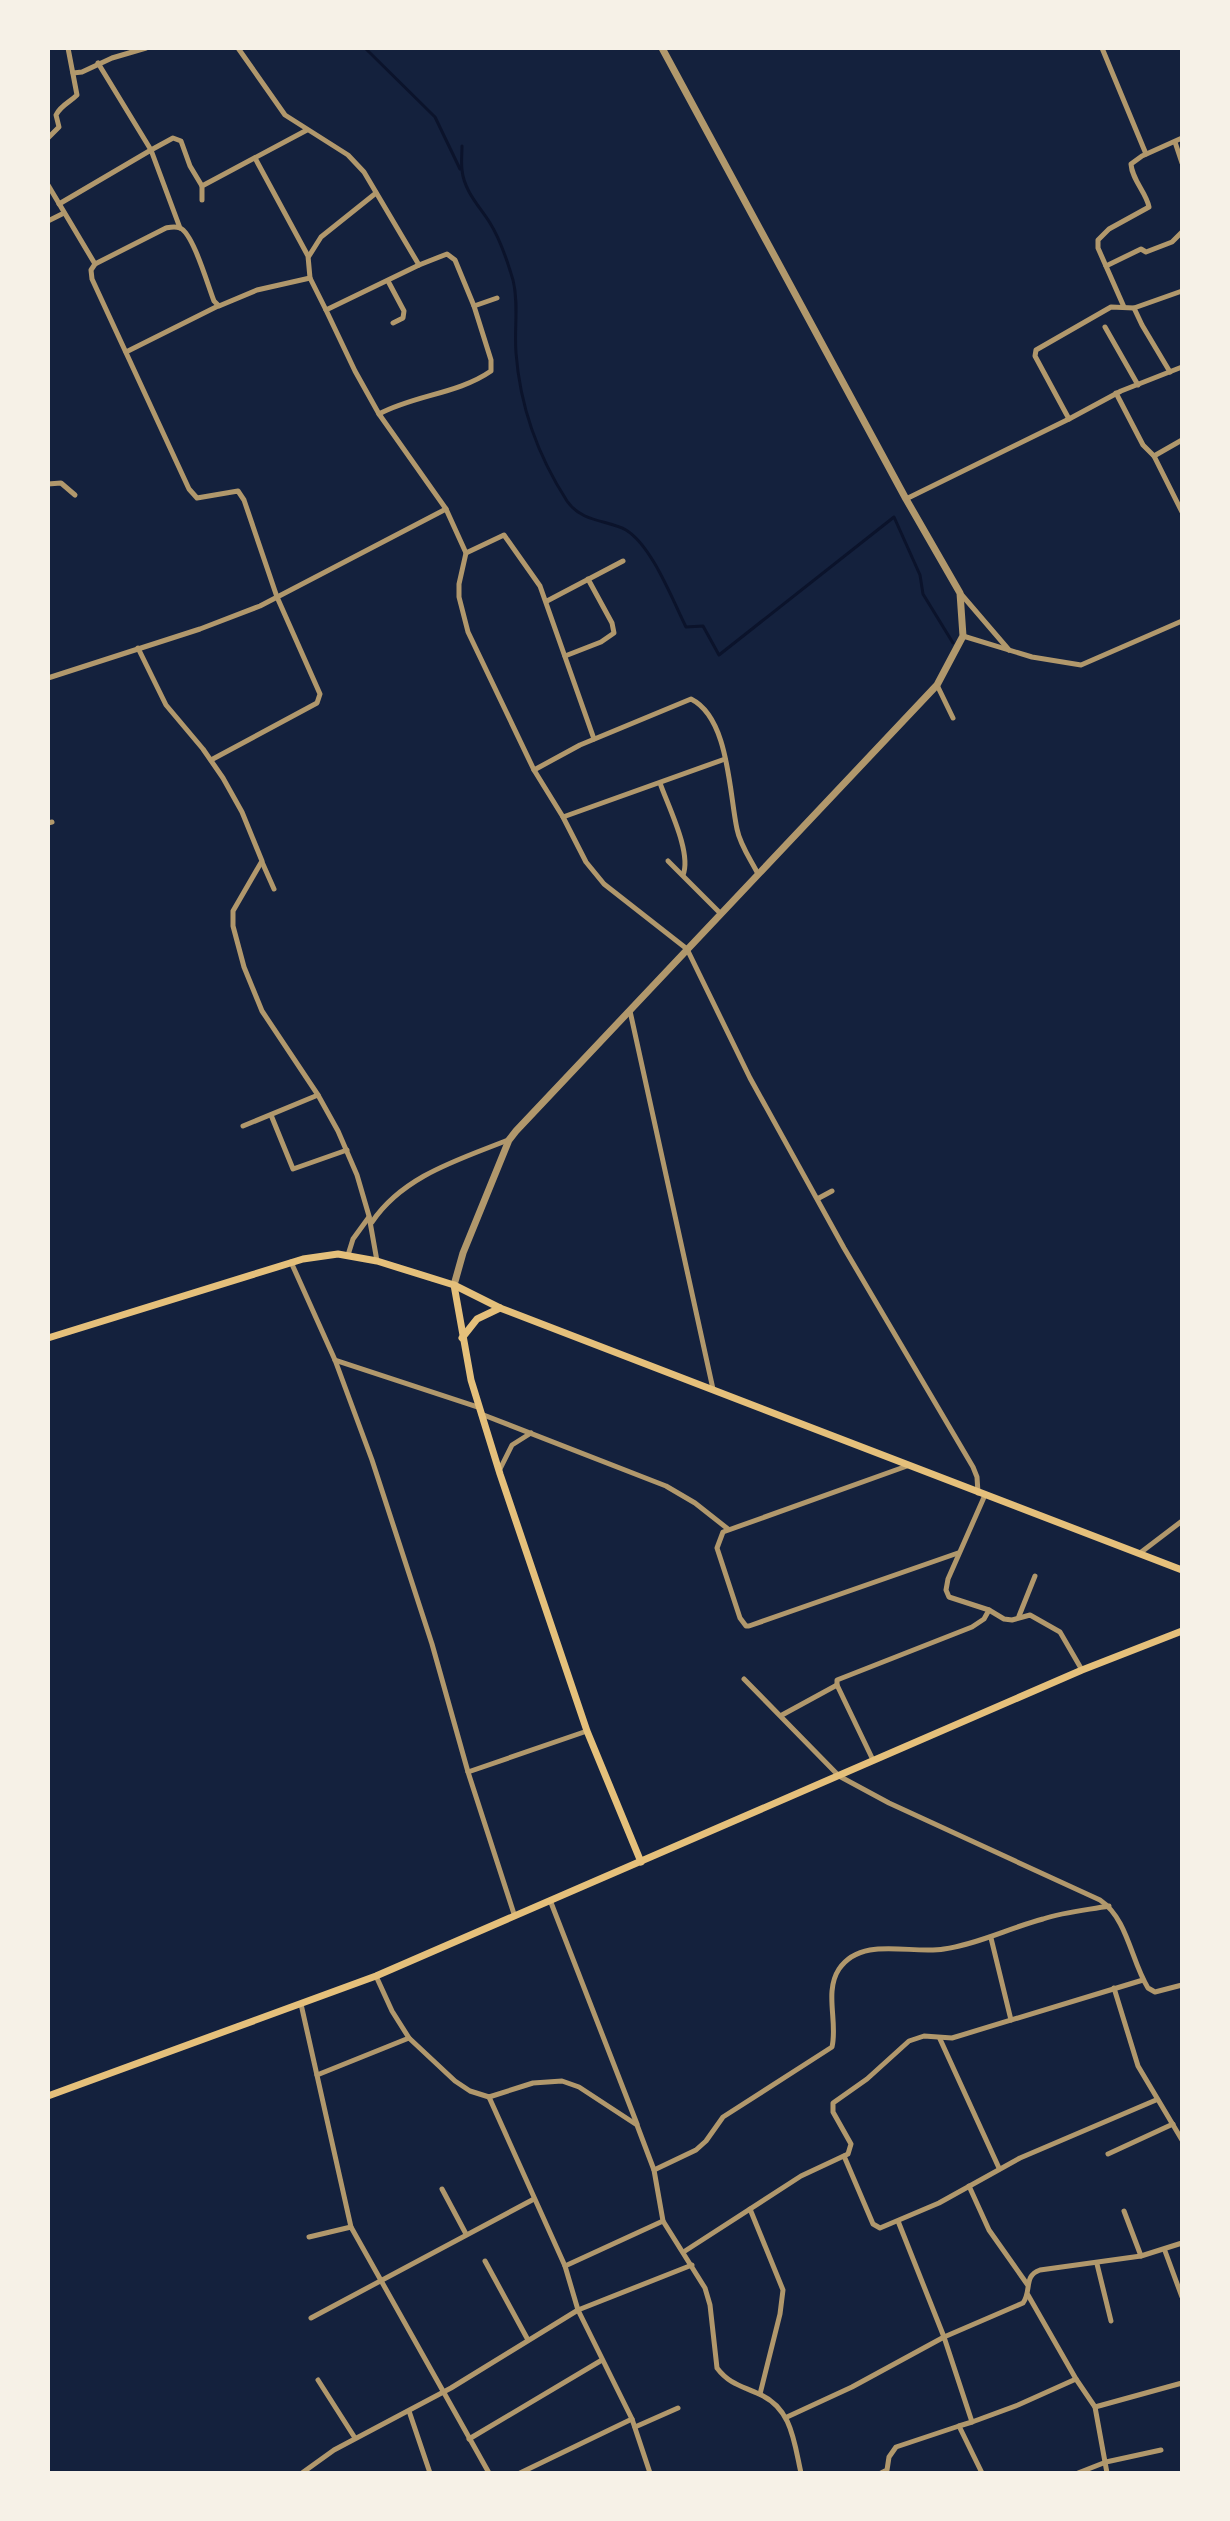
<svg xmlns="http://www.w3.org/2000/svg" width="1230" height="2521" font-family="'Crimson Pro',serif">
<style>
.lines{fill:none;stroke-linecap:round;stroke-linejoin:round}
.stream{stroke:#0b132b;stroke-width:3}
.minor{stroke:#b1986c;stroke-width:5}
.tertiary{stroke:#b1986c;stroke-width:7}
.secondary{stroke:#e5c07b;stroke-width:7}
</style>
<rect width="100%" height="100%" fill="#14213d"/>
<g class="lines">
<g class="stream">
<path d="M365 48 435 117 460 169"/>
<path d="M462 146C462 154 461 163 462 170 464 191 480 207 490 223 500 239 508 263 513 280 519 304 514 328 516 353 520 406 538 456 567 501 582 523 609 520 626 530 652 546 672 599 686 627L703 626 719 655 894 517 920 575 923 594 953 643"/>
</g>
<g class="minor">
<path d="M238 48 285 115 348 155 364 172 419 265 326 310 355 371 379 414 446 509 466 553 459 584V597L468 632 534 770 563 817 586 862 604 884 687 949 750 1078 844 1248 973 1467 977 1477 978 1493"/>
<path d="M1102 48 1146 154"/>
<path d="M98 63 151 150 173 138 181 141 190 166 202 186"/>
<path d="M73 73 82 72 112 58 146 48"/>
<path d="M48 138 59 127 56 115C61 105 69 103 77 95L68 48"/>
<path d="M1175 142 1182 163"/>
<path d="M48 185 95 264"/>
<path d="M202 200V186L307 130"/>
<path d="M59 204 151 150 180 228"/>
<path d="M48 221 64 213"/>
<path d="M309 256 321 237 376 193"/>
<path d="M419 265 447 254 455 260 474 306 497 298"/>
<path d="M1106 266 1141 249 1146 252 1172 242 1182 232"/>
<path d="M310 278 326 310"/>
<path d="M388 281 404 311 403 318 393 323"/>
<path d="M1124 307 1098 248V240L1109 229 1149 207C1146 192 1132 180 1131 164L1142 156 1182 138"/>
<path d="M1105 327 1138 385"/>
<path d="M126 352 218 306"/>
<path d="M1170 372 1142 325 1134 308 1182 291"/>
<path d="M1116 393 1143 445 1154 456 1182 512"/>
<path d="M379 414C414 395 458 394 491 371V360L474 306"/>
<path d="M1069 419 1035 356 1036 350 1111 307 1134 308"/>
<path d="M1154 456 1182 440"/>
<path d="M48 484 61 483 75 495"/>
<path d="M906 499 1069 419 1121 391 1182 367"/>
<path d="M466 553 504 535 540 586 594 739"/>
<path d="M961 594 1009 650"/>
<path d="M547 601 623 561"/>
<path d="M963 636 1032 657 1081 665 1182 621"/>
<path d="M138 648 166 705 203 749 223 778 242 812 262 861 233 911V926L244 967 262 1011 318 1095 338 1131 357 1175 369 1216 377 1261"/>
<path d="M565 656 601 642 614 633 612 623 588 579"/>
<path d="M48 678 200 629 260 606 446 509"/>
<path d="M937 685 953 718"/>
<path d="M211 760 317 703 320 694 277 597 244 500 238 491 197 498 189 489 92 279 91 270 95 264 166 228C171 227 175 226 180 228 193 233 208 286 214 301L219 306 257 290 310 278 308 256 255 158"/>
<path d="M534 770 580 745 691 699C729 718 729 792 737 829 740 845 751 860 758 874"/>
<path d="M660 783C668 806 692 853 683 875"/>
<path d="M563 817 725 759"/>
<path d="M48 823 52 822"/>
<path d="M668 861 720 913"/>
<path d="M262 862 274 889"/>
<path d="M630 1011 713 1389"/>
<path d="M271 1115 293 1169 347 1150"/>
<path d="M243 1126 318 1095"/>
<path d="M819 1198 832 1191"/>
<path d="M372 1222C403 1176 458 1160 508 1140"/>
<path d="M348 1255 353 1239 369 1217"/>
<path d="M291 1262 335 1360 372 1460 432 1644 468 1772 514 1914"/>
<path d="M335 1360 478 1407"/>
<path d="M481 1414 666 1486 695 1503 728 1529"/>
<path d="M907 1466 723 1532 717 1548 740 1618 746 1626H749L958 1553"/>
<path d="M500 1469 512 1445 531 1433"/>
<path d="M985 1495 948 1579 946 1590 949 1597 989 1610 1004 1619 1012 1620 1030 1615 1060 1632 1082 1670"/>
<path d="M1140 1553 1182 1521"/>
<path d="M1019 1616 1035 1576"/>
<path d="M744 1679 839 1776 889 1803 1100 1900C1128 1919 1131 1961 1148 1988L1155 1992 1182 1985"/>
<path d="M782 1715 837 1685"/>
<path d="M873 1760 837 1685V1680L972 1627 984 1619 989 1610"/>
<path d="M468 1772 587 1731"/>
<path d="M550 1900 637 2124"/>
<path d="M991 1938 1011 2020"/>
<path d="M376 1976 392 2011 409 2038 455 2081 470 2091 489 2097 533 2083 562 2081 579 2087 637 2125 654 2170 663 2221 705 2288 710 2305 717 2368C729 2384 742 2386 759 2394 792 2408 794 2442 801 2473"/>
<path d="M1114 1988 1138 2066 1182 2140"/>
<path d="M301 2004 351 2227 489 2473"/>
<path d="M940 2039 999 2168"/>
<path d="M317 2075 409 2038"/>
<path d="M489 2097 565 2266 578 2310 632 2419 650 2473"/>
<path d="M1108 2154 1173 2124"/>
<path d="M844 2156 873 2224 880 2228 939 2203 1020 2158 1156 2100"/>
<path d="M654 2170 696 2150 706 2141 723 2117 832 2047C838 2022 824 1992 839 1969 862 1935 912 1955 944 1949 978 1944 1009 1928 1043 1919 1064 1912 1087 1910 1109 1906"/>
<path d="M969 2186 989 2230 1027 2284"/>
<path d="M442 2189 466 2234"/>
<path d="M750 2209 783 2290 780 2314 760 2394"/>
<path d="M1124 2211 1141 2256"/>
<path d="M898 2221 944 2337 1023 2303C1032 2291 1023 2276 1040 2270L1141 2256 1182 2243"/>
<path d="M309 2237 351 2227"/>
<path d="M685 2251 801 2176 848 2154 851 2144 833 2112V2103L867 2079 909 2041 924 2036 952 2038 1143 1980"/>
<path d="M1165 2251 1182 2297"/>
<path d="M485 2261 528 2340"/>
<path d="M1097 2264 1111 2321"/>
<path d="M565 2266 663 2221"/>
<path d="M1028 2295 1076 2379 1095 2407 1107 2473"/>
<path d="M311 2318 534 2199"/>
<path d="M318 2380 355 2438"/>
<path d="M1095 2407 1182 2383"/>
<path d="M409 2411 430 2473"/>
<path d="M787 2417 852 2387 944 2337 972 2422 1018 2405 1076 2379"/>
<path d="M972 2422 959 2426 982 2473"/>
<path d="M635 2427 678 2408"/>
<path d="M469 2439 602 2360"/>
<path d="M302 2473 334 2450 451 2388 578 2310 692 2265"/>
<path d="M520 2473 632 2419"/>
<path d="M881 2473 887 2470 889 2457 896 2447 959 2426"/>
<path d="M1078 2473 1106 2462 1161 2450"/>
</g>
<path class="tertiary" d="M454 1285 463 1253 509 1140 516 1131 937 685 963 636 960 593 906 499 662 48"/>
<g class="secondary">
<path d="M454 1285 471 1380 500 1474 587 1731 641 1862"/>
<path d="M48 1338 303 1259 338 1254 377 1261 454 1285 500 1308 1182 1570"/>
<path d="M462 1338 477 1319 500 1308"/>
<path d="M48 2096 376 1976 1082 1670 1182 1631"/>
</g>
</g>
<rect width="1230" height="2521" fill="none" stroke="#f6f1e7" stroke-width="100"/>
</svg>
